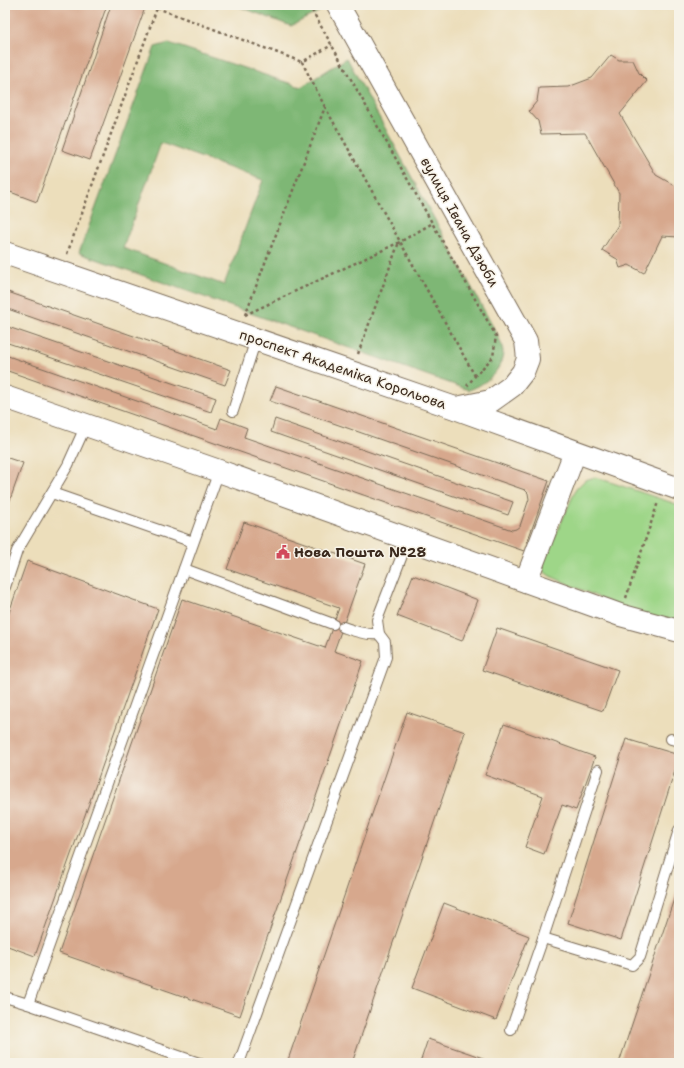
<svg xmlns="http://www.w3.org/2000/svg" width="684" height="1068" font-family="'Shantell Sans',sans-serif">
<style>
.green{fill:#9ed688;stroke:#6c8053}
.forest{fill:#7eb774;stroke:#5c7049;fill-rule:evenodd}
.building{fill:#d7a88d}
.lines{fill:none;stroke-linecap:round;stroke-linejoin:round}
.lane-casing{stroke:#796955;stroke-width:12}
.secondary-casing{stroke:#796955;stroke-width:24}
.path{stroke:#796955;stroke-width:2.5;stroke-dasharray:3 3;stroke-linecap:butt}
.lane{stroke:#fff;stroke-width:10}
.secondary{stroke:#fff;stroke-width:22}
.labels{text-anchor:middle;stroke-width:3;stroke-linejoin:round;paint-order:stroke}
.street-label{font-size:14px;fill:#3b2a1e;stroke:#f7f3e8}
.poi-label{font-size:14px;font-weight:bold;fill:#3b2a1e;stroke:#f7f3e8;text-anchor:start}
</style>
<rect width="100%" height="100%" fill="#f7f3e8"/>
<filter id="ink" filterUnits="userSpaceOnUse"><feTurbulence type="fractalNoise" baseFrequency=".025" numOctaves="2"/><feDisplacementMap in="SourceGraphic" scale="8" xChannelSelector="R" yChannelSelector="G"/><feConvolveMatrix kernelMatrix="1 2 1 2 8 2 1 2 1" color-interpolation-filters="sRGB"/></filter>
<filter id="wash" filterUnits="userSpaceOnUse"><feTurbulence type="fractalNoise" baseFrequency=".012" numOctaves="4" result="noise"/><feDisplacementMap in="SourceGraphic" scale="16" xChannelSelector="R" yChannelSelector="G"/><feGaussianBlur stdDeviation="0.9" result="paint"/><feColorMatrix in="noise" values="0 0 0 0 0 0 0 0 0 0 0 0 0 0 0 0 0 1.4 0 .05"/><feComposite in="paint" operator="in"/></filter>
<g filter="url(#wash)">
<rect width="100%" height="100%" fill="#ecdebb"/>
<path class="green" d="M595 477 679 505V624L623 608 550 576 543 571V564L576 489 585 480Z"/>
<g class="forest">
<path d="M235 5H320L322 10 291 26Z"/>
<path d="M169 43 301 87 347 58 498 336C500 340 502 346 503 351 503 370 486 384 469 390L79 253 155 47ZM161 143 263 180 224 285 123 248Z"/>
</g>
<g id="blocks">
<g class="building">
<path d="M5 5H107L37 202 5 190Z"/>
<path d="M111 5H146L90 160 62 150Z"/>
<path d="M611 55 619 60H633L639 73 647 81 620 114 656 175 679 188V237L662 236 644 273 629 265 620 268 617 259 602 250 618 225 619 193 585 133 541 134 538 121 529 111 537 101 539 88 568 87 592 78Z"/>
<path d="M5 291 231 370 225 385 5 308Z"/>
<path d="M5 326 216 398 211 412 5 342Z"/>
<path d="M5 355 217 429 221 418 247 428 244 437 512 530 516 529 520 526 529 499 528 493 525 490 270 401 276 386 549 481 524 551 5 370Z"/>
<path d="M275 419 513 502 508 515 271 432Z"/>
<path d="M5 457 23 463 5 514Z"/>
<path d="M244 522 365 564 334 651 363 661 240 1016 59 953 182 599 325 648 339 608 227 569Z"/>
<path d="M27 561 158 609 35 956 5 945V624Z"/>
<path d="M413 575 478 600 462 641 397 616Z"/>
<path d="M497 628 618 670 603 711 482 670Z"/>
<path d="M407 712 465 732 425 849 352 1063H287Z"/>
<path d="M504 724 595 757 576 810 562 805 544 854 525 847 543 796 485 775Z"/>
<path d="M626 739 679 755V758L621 940 568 923Z"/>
<path d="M679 884V1063H619Z"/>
<path d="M444 903 529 936 496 1020 412 988Z"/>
<path d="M428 1039 483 1058 481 1063H420Z"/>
</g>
</g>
</g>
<g filter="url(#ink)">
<use href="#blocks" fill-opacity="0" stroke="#796955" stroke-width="1"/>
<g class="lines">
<g class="lane-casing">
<g id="lane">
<path d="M233 411 256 339"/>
<path d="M52 493 193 542"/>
<path d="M184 569 333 624"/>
<path d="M5 587 17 551 68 465 86 425"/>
<path d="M343 627C355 631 365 635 379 634L377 620 408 540"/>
<path d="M671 739 679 741"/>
<path d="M543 938 632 965 640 957 679 830"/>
<path d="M5 997 28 1004 219 471"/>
<path d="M28 1004 199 1063"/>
<path d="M511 1030 543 938 598 770"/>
<path d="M239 1063 386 657 385 642 379 634"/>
</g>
</g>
<g class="secondary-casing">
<g id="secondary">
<path d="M338 5 526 341 528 359 523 372 512 386 491 401 456 408"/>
<path d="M5 253 455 408 679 489"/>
<path d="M5 397 219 471 620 615 679 631"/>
<path d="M526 581 575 452"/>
</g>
</g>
<g class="path">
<path d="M309 5 496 336 493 357 475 376 467 386"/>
<path d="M157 8 302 62"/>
<path d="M325 107 302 62 332 45"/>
<path d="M67 254 157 8 156 5"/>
<path d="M245 315 325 107 475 376"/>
<path d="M245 315 400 242 433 223"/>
<path d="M358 354 399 242"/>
<path d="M626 598 658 502"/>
</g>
<use href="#lane" class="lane"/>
<use href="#secondary" class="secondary"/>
</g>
</g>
<defs>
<g id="civic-bare" transform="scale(1.08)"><path d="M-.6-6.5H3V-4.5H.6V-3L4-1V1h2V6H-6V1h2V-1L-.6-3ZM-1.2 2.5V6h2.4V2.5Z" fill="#d1495b" stroke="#f7f3e8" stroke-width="2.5" paint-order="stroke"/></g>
</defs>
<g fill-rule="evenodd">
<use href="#civic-bare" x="283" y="552"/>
</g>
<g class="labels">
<g class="street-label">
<text transform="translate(460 222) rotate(61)" y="5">вулиця Івана Дзюби</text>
<text transform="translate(343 369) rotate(19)" y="5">проспект Академіка Корольова</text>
</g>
<g class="poi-label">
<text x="294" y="557">Нова Пошта №28</text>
</g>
</g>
<rect width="684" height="1068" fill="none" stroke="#f7f3e8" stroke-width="20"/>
</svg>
